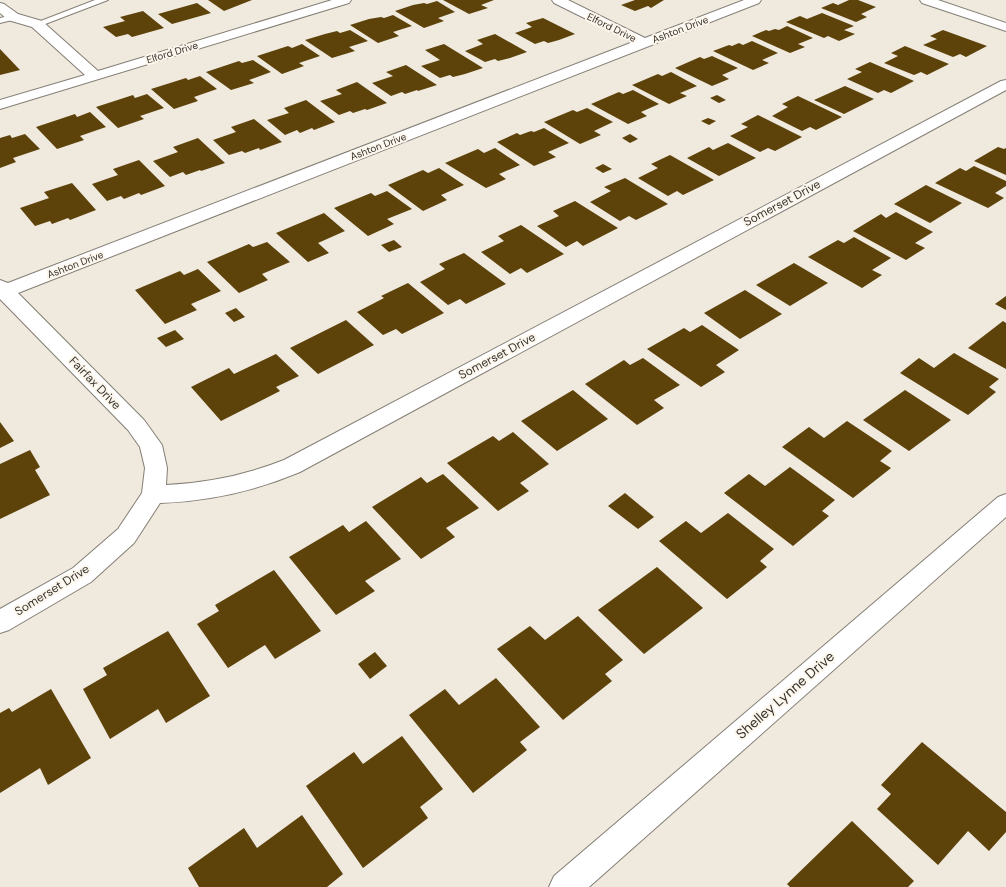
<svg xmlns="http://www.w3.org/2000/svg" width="1006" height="887" font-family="'DM Sans',sans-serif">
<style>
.building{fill:#5d420a}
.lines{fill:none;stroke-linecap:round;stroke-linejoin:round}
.service-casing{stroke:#847e75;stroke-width:2}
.minor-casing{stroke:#847e75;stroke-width:2}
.service{fill:#fff;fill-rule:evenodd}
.minor{fill:#fff;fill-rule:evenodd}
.labels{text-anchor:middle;stroke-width:4;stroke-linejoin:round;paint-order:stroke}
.far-street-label{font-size:10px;fill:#35322e;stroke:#fdf6ec}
.street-label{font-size:12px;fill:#35322e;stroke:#fdf6ec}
.near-street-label{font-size:14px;fill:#35322e;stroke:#fdf6ec}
</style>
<rect width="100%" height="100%" fill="#efe9de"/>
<g class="building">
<path d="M208 0H252L224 11Z"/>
<path d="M443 0H494L481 5 488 8 469 14Z"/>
<path d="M635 0H664L651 8 648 6 635 11 621 5Z"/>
<path d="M849 0H858L876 7 861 14 867 17 856 22 821 8 833 3 838 5Z"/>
<path d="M437 1 455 12 438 18 444 21 424 28 395 11 413 5 424 3 427 4Z"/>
<path d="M197 3 211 13 172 24 158 14Z"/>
<path d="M143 11 164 28 132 37 128 34 116 37 103 27 125 21 120 17Z"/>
<path d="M822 13 854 26 844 30 855 34 839 41 828 36 824 38 786 22 800 16 807 19Z"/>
<path d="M393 15 412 26 393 32 399 36 378 43 350 25 369 19 381 17 384 18Z"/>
<path d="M543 18 575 34 559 40 548 43 544 41 535 44 515 33 532 27 526 23Z"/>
<path d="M787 26 813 38 798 44 805 47 790 53 752 36 766 30 769 31 775 29 779 30Z"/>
<path d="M350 30 368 41 349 47 355 51 332 58 305 40 325 34 337 31 340 33Z"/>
<path d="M943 30 987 46 966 57 960 54 953 57 923 45 937 39 930 36Z"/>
<path d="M495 34 527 52 510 58 498 61 495 59 485 62 465 51 483 44 477 40Z"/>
<path d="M752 41 778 53 762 60 769 63 753 70 713 51 729 45 732 46 739 43 743 45Z"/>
<path d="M302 44 320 56 299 63 304 66 282 74 257 56 288 46 292 48Z"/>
<path d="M444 44 483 68 465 74 453 77 450 75 440 78 421 66 440 60 425 50Z"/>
<path d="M905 46 949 64 927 75 921 72 914 75 884 63 898 56 891 53Z"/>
<path d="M0 49 20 70 0 75Z"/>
<path d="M712 56 738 68 722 75 729 79 712 86 675 68 700 57 704 59Z"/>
<path d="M253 60 271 72 249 80 254 83 231 90 206 72 239 61 242 63Z"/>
<path d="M870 62 914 81 891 93 884 90 878 93 847 79 862 72 855 69Z"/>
<path d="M406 65 437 85 418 91 417 90 405 94 402 92 391 96 372 83 393 76 386 72Z"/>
<path d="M671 72 697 86 680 93 687 96 669 104 632 85 658 74 662 76Z"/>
<path d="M200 76 217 89 194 97 198 101 174 109 151 89 186 78 188 80Z"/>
<path d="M357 82 387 103 367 110 365 109 353 113 350 111 339 115 320 101 342 94 336 90Z"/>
<path d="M845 86 874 99 844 114 814 100Z"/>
<path d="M633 90 659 104 641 112 647 116 628 124 591 104 619 92 623 94Z"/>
<path d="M147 94 164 108 140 116 144 119 118 128 96 107 133 95 135 98Z"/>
<path d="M717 95 726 100 719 103 710 98Z"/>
<path d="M798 96 842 117 816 130 810 127 802 131 772 116 788 107 782 104Z"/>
<path d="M306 100 335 122 314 130 312 128 300 133 297 130 285 135 267 120 289 113 284 108Z"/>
<path d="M587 108 613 122 594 131 601 135 580 144 544 122 573 110 577 112Z"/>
<path d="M90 112 106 127 80 136 84 140 57 149 36 127 75 114 77 117Z"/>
<path d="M758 115 802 137 775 151 768 148 760 152 730 136 748 127 741 124Z"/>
<path d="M708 118 716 121 709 125 701 121Z"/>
<path d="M254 119 282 142 260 150 259 148 245 153 242 151 229 155 213 140 236 132 231 127Z"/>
<path d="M544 128 569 143 548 152 556 157 534 166 497 142 517 133 520 135 531 131 534 132Z"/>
<path d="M25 134 40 149 13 158 16 162 0 168V138L10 135 12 138Z"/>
<path d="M630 134 638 139 630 143 622 138Z"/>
<path d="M198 138 225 163 201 171 200 170 186 175 183 172 170 177 153 161 178 152 173 147Z"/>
<path d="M728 143 756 158 719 176 687 158 709 147 713 150Z"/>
<path d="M998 147 1004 149 1006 148V175L974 161Z"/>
<path d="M495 148 520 165 499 174 506 179 486 188 445 163 478 149 484 153Z"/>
<path d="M670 155 714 180 683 195 677 191 668 196 638 178 658 168 651 164Z"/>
<path d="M139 160 165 186 141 195 139 193 124 199 121 196 107 201 92 184 118 175 113 169Z"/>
<path d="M603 164 612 169 603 173 595 168Z"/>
<path d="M974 166 1006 181V186L995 193 1004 198 988 208 935 183 960 168 966 171Z"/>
<path d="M439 168 464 185 441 195 447 200 423 211 388 185 423 170 428 173Z"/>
<path d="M625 178 668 204 636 220 629 216 620 221 590 202 611 191 604 187Z"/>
<path d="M72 183 96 210 70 220 68 218 52 224 50 221 35 226 20 208 49 198 44 192Z"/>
<path d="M926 185 962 203 930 223 894 204Z"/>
<path d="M387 191 412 209 387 219 394 224 368 236 334 208 371 193 375 196Z"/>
<path d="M575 201 618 228 583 246 577 241 566 247 537 226 559 216 553 211Z"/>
<path d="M896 212 933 232 915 243 925 248 906 260 853 231 881 214 886 218Z"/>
<path d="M324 213 345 231 318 243 329 253 308 262 276 233Z"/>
<path d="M521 225 564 254 527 273 521 268 510 274 481 252 504 241 498 236Z"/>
<path d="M854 237 891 258 872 270 882 275 862 288 808 257 838 240 844 243Z"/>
<path d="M394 240 402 247 389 252 381 245Z"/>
<path d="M267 242 290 262 262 274 268 280 239 293 207 262 249 244 253 247Z"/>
<path d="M464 253 506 284 466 304 460 299 448 305 420 282 445 269 439 264Z"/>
<path d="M794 263 828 283 790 306 756 285Z"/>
<path d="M198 269 221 291 191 304 197 310 165 324 135 290 180 271 184 275Z"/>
<path d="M408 283 444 313 402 334 396 329 383 335 357 312 384 298 381 296Z"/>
<path d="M745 290 782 314 740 339 704 313Z"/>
<path d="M1006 296V310L995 304Z"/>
<path d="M236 308 245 317 234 322 225 313Z"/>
<path d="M346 320 374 345 318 374 290 348Z"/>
<path d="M1003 321 1006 323V369L968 348Z"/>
<path d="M702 325 739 350 716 365 725 372 701 387 647 349 684 328 690 332Z"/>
<path d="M175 330 184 339 166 347 157 338Z"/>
<path d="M954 353 999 379 989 387 996 392 968 415 900 373 919 358 934 368Z"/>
<path d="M276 354 299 376 276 387 280 391 221 421 191 387 229 368 234 374Z"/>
<path d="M643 358 680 385 654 400 664 408 637 425 585 384 624 360 630 365Z"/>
<path d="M573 390 608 419 557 451 521 421Z"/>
<path d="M905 390 951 420 909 451 863 420Z"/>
<path d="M847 421 892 451 880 461 891 468 853 498 782 447 809 427 824 438Z"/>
<path d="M0 422 14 441 0 448Z"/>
<path d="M513 432 549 464 520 483 529 491 498 511 447 463 493 436 499 441Z"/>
<path d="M30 450 40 467 35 470 50 495 0 519V464Z"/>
<path d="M790 467 835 500 822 511 829 516 793 546 724 493 749 474 765 486Z"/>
<path d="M443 474 479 508 446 528 455 537 421 559 372 507 421 477 427 483Z"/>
<path d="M625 493 654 517 638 529 608 506Z"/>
<path d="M728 513 774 549 760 561 767 567 727 599 659 541 686 521 701 533Z"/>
<path d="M366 521 401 559 365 581 375 591 336 615 289 557 343 525 349 532Z"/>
<path d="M657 567 703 608 644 654 598 610Z"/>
<path d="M274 570 321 631 275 659 265 645 228 668 197 624 219 611 215 605Z"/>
<path d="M578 616 623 660 605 674 612 681 563 720 497 649 530 626 545 640Z"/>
<path d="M168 631 210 696 166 723 158 709 110 739 83 689 107 675 103 668Z"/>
<path d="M375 652 387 666 370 679 358 664Z"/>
<path d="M496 678 540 727 520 742 527 750 473 793 409 715 445 689 459 705Z"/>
<path d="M51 689 91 758 48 785 40 768 0 793V713L9 708 12 712Z"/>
<path d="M402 736 443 789 420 807 428 818 363 868 306 786 354 752 363 764Z"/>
<path d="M922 742 1006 812V832L989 851 968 831 938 865 877 809 891 794 881 785Z"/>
<path d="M302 815 343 874 327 887H199L188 868 244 828 257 848Z"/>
<path d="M852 821 914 881 908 887H790L787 884Z"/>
</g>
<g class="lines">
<g class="service-casing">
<g id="service">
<path d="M95 0H108L40 26H34L33 24Z"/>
<path d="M13 15 17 17 16 19 0 23V18Z"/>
</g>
</g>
<g class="minor-casing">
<g id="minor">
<path d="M332 0H351L349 3 0 109V100L85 75 32 27 8 20 0 13V3L4 4 18 14 42 21 98 71Z"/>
<path d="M552 0H568L645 38 744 0H761L759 3 18 293 144 420 162 445 167 468 166 485C207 483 246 475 284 460L1001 81 1006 80V90L300 472C255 491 209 501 160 503L134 543 91 582 9 630 0 633V609L73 568 118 529 142 493 145 468 140 447 128 430 0 299V280L8 283 633 42 554 3Z"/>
<path d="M920 0H938L1006 23V31L922 3Z"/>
<path d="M1006 494V517L589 887H549L554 876 998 497Z"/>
</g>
</g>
<use href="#service" class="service"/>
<use href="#minor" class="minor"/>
</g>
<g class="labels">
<g class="far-street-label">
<text transform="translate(612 27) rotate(26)" y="4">Elford Drive</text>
<text transform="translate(680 29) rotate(-21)" y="4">Ashton Drive</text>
<text transform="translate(172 52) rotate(-17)" y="4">Elford Drive</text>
<text transform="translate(378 146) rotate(-21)" y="4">Ashton Drive</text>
<text transform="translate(75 264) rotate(-21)" y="4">Ashton Drive</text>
</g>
<g class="street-label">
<text transform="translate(782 203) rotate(-28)" y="4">Somerset Drive</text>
<text transform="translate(497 356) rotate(-28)" y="4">Somerset Drive</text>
<text transform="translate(95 383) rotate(46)" y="4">Fairfax Drive</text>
<text transform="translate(52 590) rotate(-32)" y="4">Somerset Drive</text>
</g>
<g class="near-street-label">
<text transform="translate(785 695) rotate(-41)" y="5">Shelley Lynne Drive</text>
</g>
</g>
</svg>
